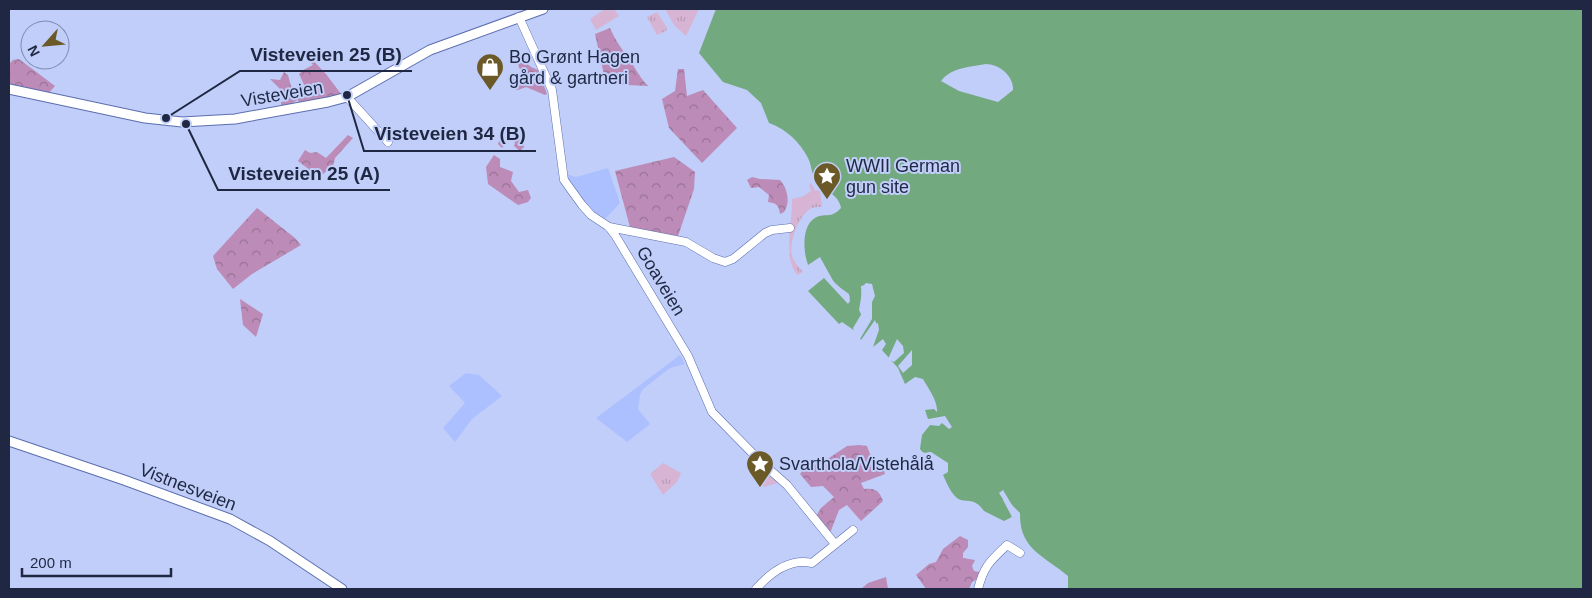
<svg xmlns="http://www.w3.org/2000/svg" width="1592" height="598" font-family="Arial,sans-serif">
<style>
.built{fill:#acc0ff}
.grass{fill:url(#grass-tufts)}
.forest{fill:url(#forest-crowns)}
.garden{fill:#d7b4d3}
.water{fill:#73a97f;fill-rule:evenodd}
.pier{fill:#c0cef9}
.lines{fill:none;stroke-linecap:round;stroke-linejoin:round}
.minor-casing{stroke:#5b6eaf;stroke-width:9}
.major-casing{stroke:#5b6eaf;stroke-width:11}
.minor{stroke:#fff;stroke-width:8}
.major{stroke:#fff;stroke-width:9}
.labels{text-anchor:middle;stroke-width:4;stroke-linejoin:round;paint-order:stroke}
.poi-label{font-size:18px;fill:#1f2742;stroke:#c0cef9;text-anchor:start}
.street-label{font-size:18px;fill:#1f2742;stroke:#c0cef9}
.leader{fill:none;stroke:#1f2742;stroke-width:2}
.callout-dot{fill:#1f2742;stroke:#c0cef9;stroke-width:2}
.callout-label{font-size:19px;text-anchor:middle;font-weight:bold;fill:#1f2742;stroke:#c0cef9;stroke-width:4;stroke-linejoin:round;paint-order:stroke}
</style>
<defs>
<pattern id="grass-tufts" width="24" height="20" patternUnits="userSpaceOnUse" patternTransform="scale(1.25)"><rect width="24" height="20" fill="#d7b4d3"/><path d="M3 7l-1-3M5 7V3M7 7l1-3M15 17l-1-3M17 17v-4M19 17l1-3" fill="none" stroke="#b89bb6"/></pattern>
<pattern id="forest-crowns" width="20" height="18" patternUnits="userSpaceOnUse" patternTransform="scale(1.25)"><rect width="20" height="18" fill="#bc8bb7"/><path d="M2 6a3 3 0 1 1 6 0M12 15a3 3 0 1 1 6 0" fill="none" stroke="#987296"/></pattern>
</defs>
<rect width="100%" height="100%" fill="#c0cef9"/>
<g class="built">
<path d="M608 168 620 203 605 219 592 212 580 198 566 174 576 177Z"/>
<path d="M680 355 685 364 670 368 643 389 640 395 638 409 650 424 627 442 596 418Z"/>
<path d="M466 373 479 375 502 396 472 419 455 442 443 428 465 403 449 386Z"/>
</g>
<g class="grass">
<path d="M665 9H699L686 36 674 25Z"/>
<path d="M657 12 667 28 666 31 657 35 647 17Z"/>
<path d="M811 183 815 190 820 191 822 207C818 207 813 207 810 209 798 217 789 242 792 256 794 262 799 267 803 272L798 275C782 261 793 218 792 199L804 196 811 191 809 185Z"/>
<path d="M663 463 681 473 677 482 663 495 650 474Z"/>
<path d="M752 465 757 471 765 467 781 482 764 487 758 482 759 476 750 467Z"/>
</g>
<g class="forest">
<path d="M610 28C615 40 622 49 629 59 636 69 640 78 648 86L606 84 595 34Z"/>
<path d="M303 50 326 74 341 94 301 103 297 100 290 105 281 106V102L288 101V97L270 79 280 80 284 72 288 75 292 90 297 95 307 91 299 74 303 70 313 65 303 54Z"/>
<path d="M19 59 55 86 48 94 9 86V64L13 60Z"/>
<path d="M524 61 531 67 538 70 547 94 545 95 526 87 518 90 513 89 509 80 518 78 521 72 517 62Z"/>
<path d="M678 69H684L687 96 703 90 737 128 702 163 669 128 662 99 675 91Z"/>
<path d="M505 126 512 131 523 134 524 147 520 151 514 146 515 143 512 135 502 148 498 144Z"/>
<path d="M348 135 353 138 335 158 333 166 319 177 298 161 305 150 310 153 317 152 326 158Z"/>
<path d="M494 155 500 159V167L513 172 511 181 519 192 528 190 531 198 528 202 518 205 488 184 486 167Z"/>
<path d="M674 157 695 172 694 189 677 239 631 231 615 171Z"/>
<path d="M752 177 760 179 780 180C787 188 791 202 784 212L780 214C779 205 776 203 768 202L769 195 759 187 751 188 747 180Z"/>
<path d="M257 208 295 238 301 245 252 274 233 289 217 269 213 256Z"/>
<path d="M240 299 263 314 256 337 243 325Z"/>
<path d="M859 445 867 446 873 462 883 467 885 474 861 483 864 489C875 488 879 490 883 501L861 521 847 505 839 510 830 533 815 518 821 508 834 497 823 486 811 487 800 474 806 466H813L822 458H829L847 446Z"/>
<path d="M960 536 968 540V547L963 553V558L975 560 972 566 974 571 979 572V578L972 582 969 589H926L916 575 929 564 936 562 943 549Z"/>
<path d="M886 577 888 589H861L868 583Z"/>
</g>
<path class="garden" d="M605 9H614L619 16 596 30 590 19Z"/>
<path class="water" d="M716 9H1583V589H1068V576C1044 556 1019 549 1020 513L1003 496V500L1012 517 1004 521 984 511C974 496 965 504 957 498 951 493 947 484 944 477L943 475 948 472V463L931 452C925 452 924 455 920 449L922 435 930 425 939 426 942 423 949 429 952 427 945 416 928 419 925 410 934 409 937 412C938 401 928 388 923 379L915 377 905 384 898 368 882 350 886 344 883 339 873 347 879 330 878 323 876 324 865 339 862 340 860 339 872 319V302L875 296 872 284 866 283 863 286 859 310 863 318 855 331 842 322 839 324 808 291 824 278 848 304 850 301 849 294 835 284 822 261 809 267C803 254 801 226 815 218 825 212 830 220 841 208 839 194 824 191 816 180 811 173 812 166 808 158 800 142 786 129 769 123L761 103 747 90 723 82 699 53ZM986 64C999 64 1014 76 1013 90L998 102 959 91 941 81C952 67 970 67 986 64Z"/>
<g class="pier">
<path d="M820 257 832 280 850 297 847 301 823 276H826L831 281 820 264 812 270 807 269 808 265Z"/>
<path d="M869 284V286L865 287 862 310 865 318 855 334 853 328 862 313 861 286Z"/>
<path d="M875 320 877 325 876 327 867 340 864 342 861 340Z"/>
<path d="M897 339 903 346 904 353 894 362 888 359Z"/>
<path d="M912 350V365L903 373 898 366Z"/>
<path d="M1003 490 1018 515 1017 526V514L1008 504 1014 517 1011 522 1012 513 999 493Z"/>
</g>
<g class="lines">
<g class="minor-casing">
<g id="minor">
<path d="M519 17 552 90 564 180 582 205 591 215 609 227 615 235 688 356 712 412 762 463 787 485 835 544"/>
<path d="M347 97 388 142"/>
<path d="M609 227 686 242 713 258 725 262 733 259 765 233 772 230 790 228"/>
<path d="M756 589C770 573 790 558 812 563L853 530"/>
<path d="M978 589C984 566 990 561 1007 545L1020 553"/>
</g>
</g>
<g class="major-casing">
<g id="major">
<path d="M9 89 145 118 182 122 235 119 328 102 347 97 430 50 543 9"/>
<path d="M9 441 124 480 230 519 270 541 342 589"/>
</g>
</g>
<use href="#minor" class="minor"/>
<use href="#major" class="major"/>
</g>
<defs>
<g id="shop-pin" transform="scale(1.4375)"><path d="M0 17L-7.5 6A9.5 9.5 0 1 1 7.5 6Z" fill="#6b5a28" stroke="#c0cef9"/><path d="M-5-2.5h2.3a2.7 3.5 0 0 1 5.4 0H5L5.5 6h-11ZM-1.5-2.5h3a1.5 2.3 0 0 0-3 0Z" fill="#fff"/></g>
<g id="sight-pin" transform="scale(1.4375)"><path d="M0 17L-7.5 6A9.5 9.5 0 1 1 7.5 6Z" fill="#6b5a28" stroke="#c0cef9"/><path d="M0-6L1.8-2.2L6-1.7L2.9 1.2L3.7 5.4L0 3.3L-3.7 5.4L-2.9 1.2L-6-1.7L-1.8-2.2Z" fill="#fff"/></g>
</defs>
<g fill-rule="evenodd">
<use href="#shop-pin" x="490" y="67"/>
<use href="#sight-pin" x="827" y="176"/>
<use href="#sight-pin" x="760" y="464"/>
</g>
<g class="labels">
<g class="poi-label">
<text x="509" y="63">Bo Grønt Hagen<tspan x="509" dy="21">gård &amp; gartneri</tspan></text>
<text x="846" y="172">WWII German<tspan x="846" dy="21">gun site</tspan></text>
<text x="779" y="470">Svarthola/Vistehålå</text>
</g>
<g class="street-label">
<text transform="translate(282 94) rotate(-10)" y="6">Visteveien</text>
<text transform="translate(661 281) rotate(59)" y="6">Goaveien</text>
<text transform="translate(188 487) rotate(21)" y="6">Vistnesveien</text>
</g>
</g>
<path class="leader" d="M166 118L240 71H412M347 95L364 151H536M186 124L218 190H390"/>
<g class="callout-dot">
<circle cx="166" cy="118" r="5"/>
<circle cx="347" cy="95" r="5"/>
<circle cx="186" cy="124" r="5"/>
</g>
<g class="callout-label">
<text x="326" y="61">Visteveien 25 (B)</text>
<text x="450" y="140">Visteveien 34 (B)</text>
<text x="304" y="180">Visteveien 25 (A)</text>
</g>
<rect width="1592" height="598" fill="none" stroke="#1f2742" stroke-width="20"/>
<g transform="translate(45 45) rotate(243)"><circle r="24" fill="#c0cef9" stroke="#808bb0"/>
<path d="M0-4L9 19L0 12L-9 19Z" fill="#6b5a28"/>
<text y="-8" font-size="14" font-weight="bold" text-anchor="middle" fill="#1f2742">N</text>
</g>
<path d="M22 568v8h149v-8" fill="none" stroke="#1f2742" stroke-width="2.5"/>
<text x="30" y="568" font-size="15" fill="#1f2742" stroke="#c0cef9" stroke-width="4" paint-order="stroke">200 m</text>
</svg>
